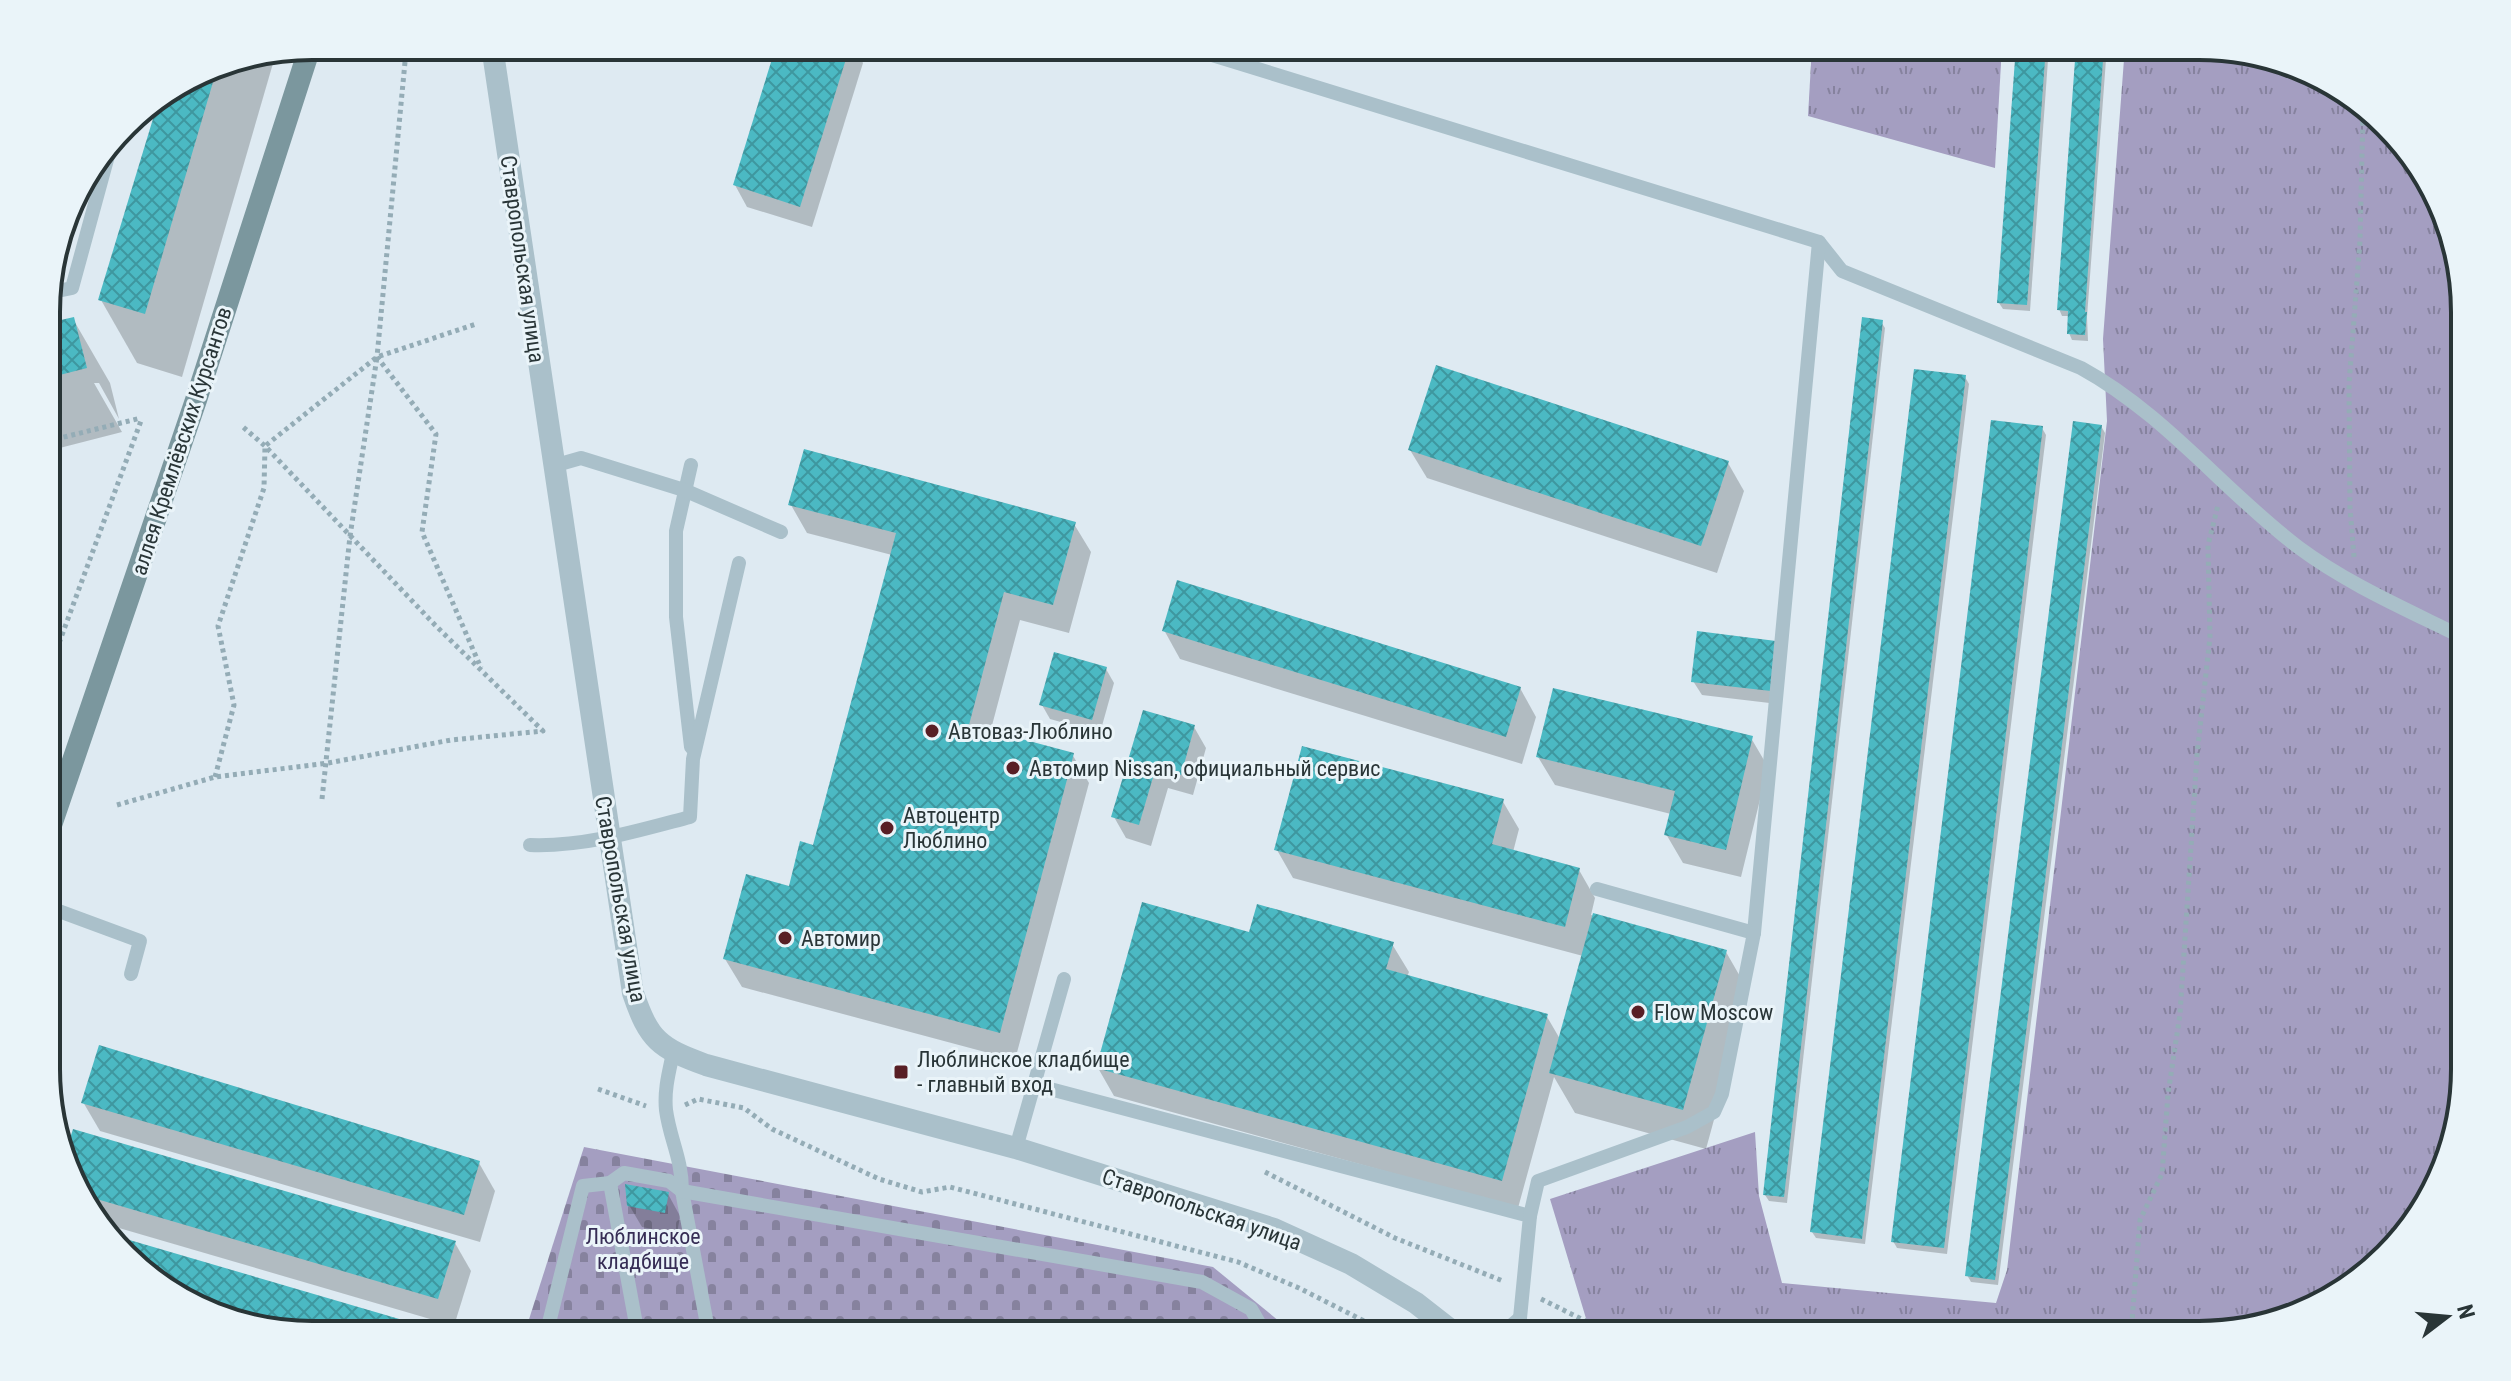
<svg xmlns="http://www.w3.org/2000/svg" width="2511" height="1381" font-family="'Roboto Condensed',sans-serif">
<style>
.grass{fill:url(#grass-tufts)}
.cemetery{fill:url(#cemetery-stones)}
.shadow{fill:#0003}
.building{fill:url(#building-cross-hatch)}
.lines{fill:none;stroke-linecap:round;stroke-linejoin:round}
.path{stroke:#94acb6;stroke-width:5;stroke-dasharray:4 4;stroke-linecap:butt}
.service{stroke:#aac0ca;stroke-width:14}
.tertiary{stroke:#aac0ca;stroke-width:22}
.secondary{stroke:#7b979e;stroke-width:22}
.poi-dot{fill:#581f25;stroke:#eaf4f9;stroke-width:3}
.labels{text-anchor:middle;stroke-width:6;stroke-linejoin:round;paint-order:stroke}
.street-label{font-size:22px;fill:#293537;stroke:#eaf4f9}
.poi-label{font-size:22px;fill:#293537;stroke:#eaf4f9;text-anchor:start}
.park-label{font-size:22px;fill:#362d55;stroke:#eaf4f9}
.rim{fill:none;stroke:#293537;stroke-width:4}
</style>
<defs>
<pattern id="grass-tufts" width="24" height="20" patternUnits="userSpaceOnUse" patternTransform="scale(2)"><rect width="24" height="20" fill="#a49ec1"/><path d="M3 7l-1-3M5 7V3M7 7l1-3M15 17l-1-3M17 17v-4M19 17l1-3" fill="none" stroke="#86829e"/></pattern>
<pattern id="cemetery-stones" width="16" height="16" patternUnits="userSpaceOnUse" patternTransform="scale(2)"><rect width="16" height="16" fill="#a49ec1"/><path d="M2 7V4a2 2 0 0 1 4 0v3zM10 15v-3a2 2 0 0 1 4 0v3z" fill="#86829e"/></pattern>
<pattern id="building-cross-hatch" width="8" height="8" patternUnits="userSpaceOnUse" patternTransform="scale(2)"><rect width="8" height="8" fill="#4bb9c3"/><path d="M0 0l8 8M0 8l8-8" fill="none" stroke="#3e979f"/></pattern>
</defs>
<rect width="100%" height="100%" fill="#deeaf2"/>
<g class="grass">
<path d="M1812 46H2002L1995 168 1808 116Z"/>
<path d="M2125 46H2199L2331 81 2420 165 2464 294V1086L2430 1201 2346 1290 2216 1334 1591 1335 1550 1199 1755 1132 1759 1196 1782 1283 1996 1303 2007 1270 2107 421 2103 339Z"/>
</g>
<path class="cemetery" d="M584 1147 1213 1267 1296 1335H524Z"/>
<g class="shadow">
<path d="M779 46H853L863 63 812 227 747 207 735 185Z"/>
<path d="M2018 46H2049L2030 311 2003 309 1999 303Z"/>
<path d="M2078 46H2107L2087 317 2088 341 2072 340 2069 333 2070 316H2062L2059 309Z"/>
<path d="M276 53 182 377 137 363 101 300 161 97 211 66Z"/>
<path d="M73 319 110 383 119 419 99 383H94L122 432 48 451V325Z"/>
<path d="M1881 322 1885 328 1787 1203 1769 1201 1765 1195Z"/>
<path d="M1965 377 1969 384 1865 1244 1816 1238 1812 1232Z"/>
<path d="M2101 426 2105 433 1998 1285 1971 1282 1967 1275Z"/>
<path d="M2042 428 2046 435 1947 1254 1897 1248 1893 1241Z"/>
<path d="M1410 450 1728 463 1744 491 1717 573 1427 478Z"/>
<path d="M791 505 1074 524 1091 552 1069 633 1020 620 990 733 1072 754 1089 783 1015 1060 742 987 725 959 790 888 815 848 892 555 807 533Z"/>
<path d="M1164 630 1520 688 1536 717 1522 764 1180 659Z"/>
<path d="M1775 642 1778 704 1702 695 1693 681Z"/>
<path d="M1106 669 1114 683 1100 733 1050 719 1042 705Z"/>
<path d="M1144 712 1194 727 1206 748 1193 795 1168 788 1151 846 1126 838 1114 817Z"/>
<path d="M1751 738 1768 767 1741 877 1683 863 1666 834 1671 814 1555 785 1538 757Z"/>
<path d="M1502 800 1519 829 1513 852 1579 870 1595 898 1591 915 1726 952 1749 992 1706 1149 1575 1113 1554 1077 1518 1208 1114 1096 1098 1068 1250 934 1392 944 1409 972 1407 977 1546 1015 1560 1039 1583 956 1293 878 1277 850Z"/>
<path d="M83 1102 479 1163 495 1191 480 1242 100 1131Z"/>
<path d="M68 1154 455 1243 471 1271 454 1326 95 1221 91 1217Z"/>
<path d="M668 1194 680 1216 677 1234 642 1227 629 1205Z"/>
</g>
<g class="building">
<path d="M776 46H850L800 207 733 185Z"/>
<path d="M2016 46H2046L2027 305 1997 303Z"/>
<path d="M2076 46H2104L2085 312H2087L2085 335 2067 334 2068 311 2057 310Z"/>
<path d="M218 65 145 314 98 300 159 99 211 66Z"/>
<path d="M74 317 87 368 48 378V323Z"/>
<path d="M1862 317 1883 320 1784 1197 1763 1195Z"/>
<path d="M1436 365 1729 461 1701 546 1408 450Z"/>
<path d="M1914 369 1966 375 1862 1239 1810 1232Z"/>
<path d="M1991 420 2043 426 1944 1248 1891 1242Z"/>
<path d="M2073 421 2102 425 1995 1280 1965 1276Z"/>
<path d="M804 449 1076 522 1053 605 1004 592 969 725 1074 753 1000 1033 723 959 746 874 789 886 800 841 813 845 896 533 788 505Z"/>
<path d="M1177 580 1521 687 1506 737 1162 631Z"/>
<path d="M1697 631 1776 641 1771 691 1691 682Z"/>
<path d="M1054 652 1107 667 1092 720 1039 705Z"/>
<path d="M1553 688 1753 736 1726 850 1664 835 1675 791 1536 757Z"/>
<path d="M1143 710 1195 725 1181 775 1156 767 1139 825 1111 817Z"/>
<path d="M1302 746 1504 799 1492 844 1580 868 1565 927 1274 850Z"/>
<path d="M1142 902 1249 932 1257 904 1394 942 1386 969 1548 1014 1502 1181 1096 1068Z"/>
<path d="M1593 913 1727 950 1683 1110 1549 1073Z"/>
<path d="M99 1045 480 1161 464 1215 81 1103Z"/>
<path d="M73 1129 456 1241 438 1299 83 1195 66 1151Z"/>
<path d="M625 1184 669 1192 665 1213 627 1206Z"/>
<path d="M109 1234 430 1328 427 1335H312L180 1300Z"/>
</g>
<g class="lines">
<g class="path">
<path d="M405 62 377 357 436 434 422 532 481 668"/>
<path d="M48 441 141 418"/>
<path d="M2354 557 2350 508 2349 384 2360 241 2363 111"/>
<path d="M48 673 142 418"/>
<path d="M215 777 234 705 218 626 264 488 265 446 377 357"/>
<path d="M322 799 350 536 377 357 476 324"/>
<path d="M117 805 215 777 328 763 451 740 543 731 435 625 265 446 243 427"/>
<path d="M598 1089 646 1106"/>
<path d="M685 1105 698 1099 744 1108 772 1129 879 1179 922 1192 950 1187 1238 1262 1299 1288 1368 1323 1385 1335"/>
<path d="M1265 1172 1395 1238 1503 1281"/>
<path d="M1541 1299 1614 1335"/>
<path d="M2131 1334 2140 1220 2162 1174 2168 1094 2180 1014 2197 755 2210 637 2208 545 2218 505"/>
</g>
<g class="service">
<path d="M1183 46 1819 242 1842 271 2081 368C2165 414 2223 490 2298 547 2349 585 2408 610 2464 638"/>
<path d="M48 293 72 288 111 145"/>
<path d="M691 465 676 531V617L691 747"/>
<path d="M553 466 581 458 684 490 781 532"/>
<path d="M530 845C585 847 637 831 690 817L693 759 739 563"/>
<path d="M1597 889 1754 933 1819 242"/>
<path d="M48 907 140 941 131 974"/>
<path d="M673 1053C669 1072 664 1090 666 1110 670 1140 682 1158 682 1191L709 1335"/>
<path d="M1035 1085 1530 1216 1520 1318 1521 1335"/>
<path d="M1016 1148 1064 979"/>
<path d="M610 1183 638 1335"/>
<path d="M1530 1216 1538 1181 1687 1127 1714 1112 1722 1094 1754 933"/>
<path d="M546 1335 583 1186 610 1183 624 1173 669 1181 682 1191 1202 1282 1251 1309 1266 1335"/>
<path d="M1500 1335 1520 1318"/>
</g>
<path class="tertiary" d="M492 46 633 993C649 1040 659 1048 706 1065L1016 1148 1274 1229 1351 1264 1416 1303 1457 1335"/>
<path class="secondary" d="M48 834 196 400 310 47"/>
</g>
<g class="poi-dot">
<circle cx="932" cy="731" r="8"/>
<circle cx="1013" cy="768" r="8"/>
<circle cx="887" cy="828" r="8"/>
<circle cx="785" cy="938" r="8"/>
<circle cx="1638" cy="1012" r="8"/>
<rect x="893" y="1064" width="16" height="16" rx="4"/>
</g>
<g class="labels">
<g class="street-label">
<text transform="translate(523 259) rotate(82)" y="8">Ставропольская улица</text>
<text transform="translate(181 441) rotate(-72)" y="8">аллея Кремлёвских Курсантов</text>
<text transform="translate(621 899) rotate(80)" y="8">Ставропольская улица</text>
<text transform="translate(1202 1209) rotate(19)" y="8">Ставропольская улица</text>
</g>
<g class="poi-label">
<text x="948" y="739">Автоваз-Люблино</text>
<text x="1029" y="776">Автомир Nissan, официальный сервис</text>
<text x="903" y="823">Автоцентр<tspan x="903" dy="25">Люблино</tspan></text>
<text x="801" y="946">Автомир</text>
<text x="1654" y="1020">Flow Moscow</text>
<text x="917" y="1067">Люблинское кладбище<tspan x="917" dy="25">- главный вход</tspan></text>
</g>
<g class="park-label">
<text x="643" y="1244">Люблинское<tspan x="643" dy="25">кладбище</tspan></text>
</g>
</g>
<path d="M0 0H2511V1381H0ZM312 60H2199A252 252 0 0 1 2451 312V1069A252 252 0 0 1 2199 1321H312A252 252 0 0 1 60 1069V312A252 252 0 0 1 312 60Z" fill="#eaf4f9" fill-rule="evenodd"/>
<path class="rim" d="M312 60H2199A252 252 0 0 1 2451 312V1069A252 252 0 0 1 2199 1321H312A252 252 0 0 1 60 1069V312A252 252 0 0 1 312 60Z"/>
<g transform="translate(2447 1317) rotate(74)" stroke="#eaf4f9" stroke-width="6" paint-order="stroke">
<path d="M0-6L14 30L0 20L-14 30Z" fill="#293537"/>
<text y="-12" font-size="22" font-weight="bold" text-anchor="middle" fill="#293537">N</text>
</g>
</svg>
